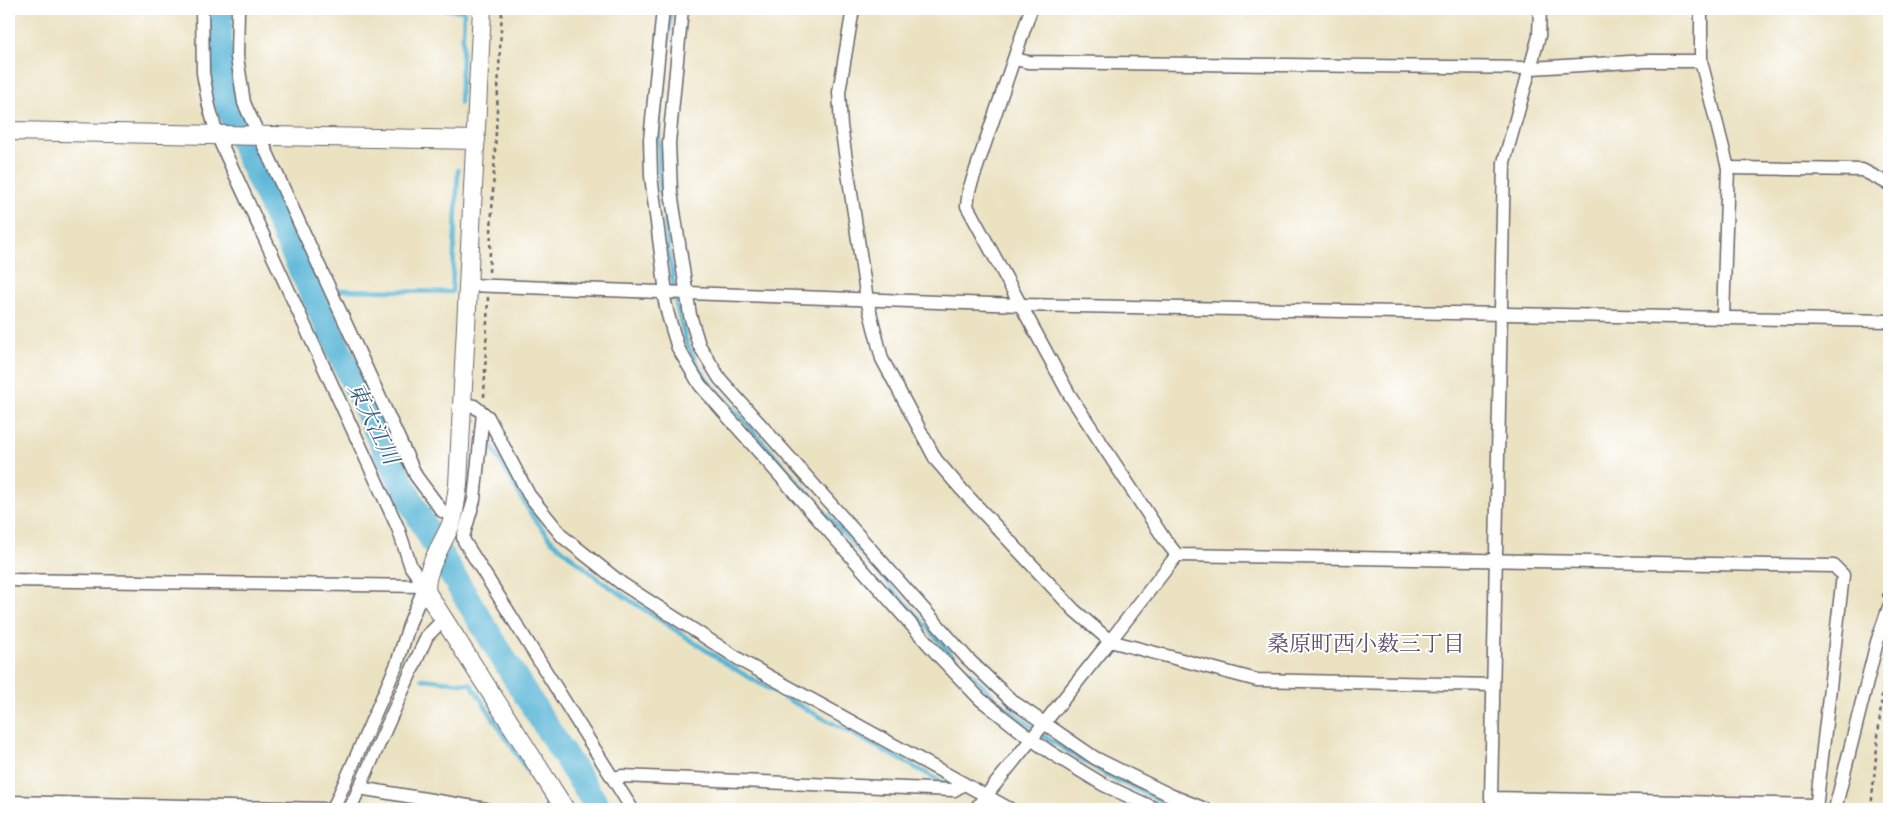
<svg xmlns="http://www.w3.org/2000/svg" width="1898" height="818" font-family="'IM FELL DW Pica','Noto Serif JP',serif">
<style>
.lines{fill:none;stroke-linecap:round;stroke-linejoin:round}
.stream{stroke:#58b5d6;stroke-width:4.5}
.river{stroke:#58b5d6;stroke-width:26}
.street-casing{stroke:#68656a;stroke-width:15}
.secondary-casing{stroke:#68656a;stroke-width:20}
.path{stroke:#68656a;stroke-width:2.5;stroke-dasharray:4 4;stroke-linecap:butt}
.street{stroke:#fff;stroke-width:12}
.secondary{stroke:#fff;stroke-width:18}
.labels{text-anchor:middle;stroke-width:4;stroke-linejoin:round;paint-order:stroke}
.water-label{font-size:22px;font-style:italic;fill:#385d79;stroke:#fff}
.neighbourhood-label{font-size:22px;fill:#5b4c6a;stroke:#fff}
</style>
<rect width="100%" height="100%" fill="#fff"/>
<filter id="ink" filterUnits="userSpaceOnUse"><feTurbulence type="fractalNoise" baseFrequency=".02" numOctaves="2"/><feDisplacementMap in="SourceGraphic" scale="10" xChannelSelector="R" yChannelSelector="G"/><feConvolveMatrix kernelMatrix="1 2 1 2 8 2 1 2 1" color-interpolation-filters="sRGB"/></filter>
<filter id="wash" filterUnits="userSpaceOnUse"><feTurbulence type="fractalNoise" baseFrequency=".0096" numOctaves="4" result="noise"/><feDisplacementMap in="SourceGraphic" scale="20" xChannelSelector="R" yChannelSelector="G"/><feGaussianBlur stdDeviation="1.12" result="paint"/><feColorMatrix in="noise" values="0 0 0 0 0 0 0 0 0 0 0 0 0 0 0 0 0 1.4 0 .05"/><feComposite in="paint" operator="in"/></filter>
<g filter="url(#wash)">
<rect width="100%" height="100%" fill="#ebe2c2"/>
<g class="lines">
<g class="stream">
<path d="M435 9 464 11 460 103"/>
<path d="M671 9 659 129V178L676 305 687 344 699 367 714 387 948 651 994 697 1042 735 1112 778 1178 809"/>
<path d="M340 290 452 292 458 170"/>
<path d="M488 440 531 514 552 541 601 581 733 668 787 699 950 786"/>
<path d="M422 679 471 684 552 809"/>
</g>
<path class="river" d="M220 9 219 41 224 96 246 151 379 437 416 511 453 576 521 687 599 809"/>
</g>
</g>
<g filter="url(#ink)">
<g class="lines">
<g class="street-casing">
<g id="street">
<path d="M202 9 203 73 209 106 217 135 398 528 411 567 425 586"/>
<path d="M238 9 237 57 244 103 416 476 442 511 453 515"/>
<path d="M663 9 650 140 651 176 666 293"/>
<path d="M682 9 669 143 671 192 690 315 699 345 720 379 967 658 1012 701 1095 758 1170 795 1205 809"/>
<path d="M853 9 839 92 841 126 867 300 882 359 936 460 962 490 1074 610 1110 641 1177 555"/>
<path d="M1031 9 969 190 967 206 1069 394 1165 540 1177 555 1834 566 1843 575 1816 809"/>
<path d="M1540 9 1539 36 1504 162 1491 798 1682 802V809"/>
<path d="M1701 9V61L1728 168 1723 318"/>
<path d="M1015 59 1028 62 1532 68 1646 61H1701"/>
<path d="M1728 168 1862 170 1889 184"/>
<path d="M468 285 1021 305 1889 321"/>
<path d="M663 293 668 315 678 348 700 385 938 655 980 699 1031 739 1053 754 1104 785 1156 809"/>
<path d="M462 404 474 406 488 417 529 495 563 537 621 583 745 663 1010 809"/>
<path d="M483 413 474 500 463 537 464 541 632 809"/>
<path d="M9 580 425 586"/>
<path d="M613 778 622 776 954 790 964 784"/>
<path d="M359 788 486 809"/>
<path d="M9 802 323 809"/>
<path d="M1682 802 1816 805"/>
<path d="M333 809 397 664 410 622 425 586"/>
<path d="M350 809 427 636 444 619"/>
<path d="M977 809V807L1110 641 1257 680 1493 685"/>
<path d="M1835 809 1877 642 1889 607"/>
</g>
</g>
<g class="secondary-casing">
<g id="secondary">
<path d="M482 9 458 485C456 498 455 512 451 524 444 542 422 574 427 593L565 809"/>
<path d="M9 131 476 140"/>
</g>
</g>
<g class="path">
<path d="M489 272 502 9"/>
<path d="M484 397 488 297"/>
<path d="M1883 597 1889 549"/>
<path d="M1871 809 1884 674"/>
</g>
<use href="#street" class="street"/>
<use href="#secondary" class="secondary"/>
</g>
</g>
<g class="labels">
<g class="water-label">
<text transform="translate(374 423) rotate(64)" y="8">東大江川</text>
</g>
<g class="neighbourhood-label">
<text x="1366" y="651">桑原町西小薮三丁目</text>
</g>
</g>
<rect width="1898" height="818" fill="none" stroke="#fff" stroke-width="30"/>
</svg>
